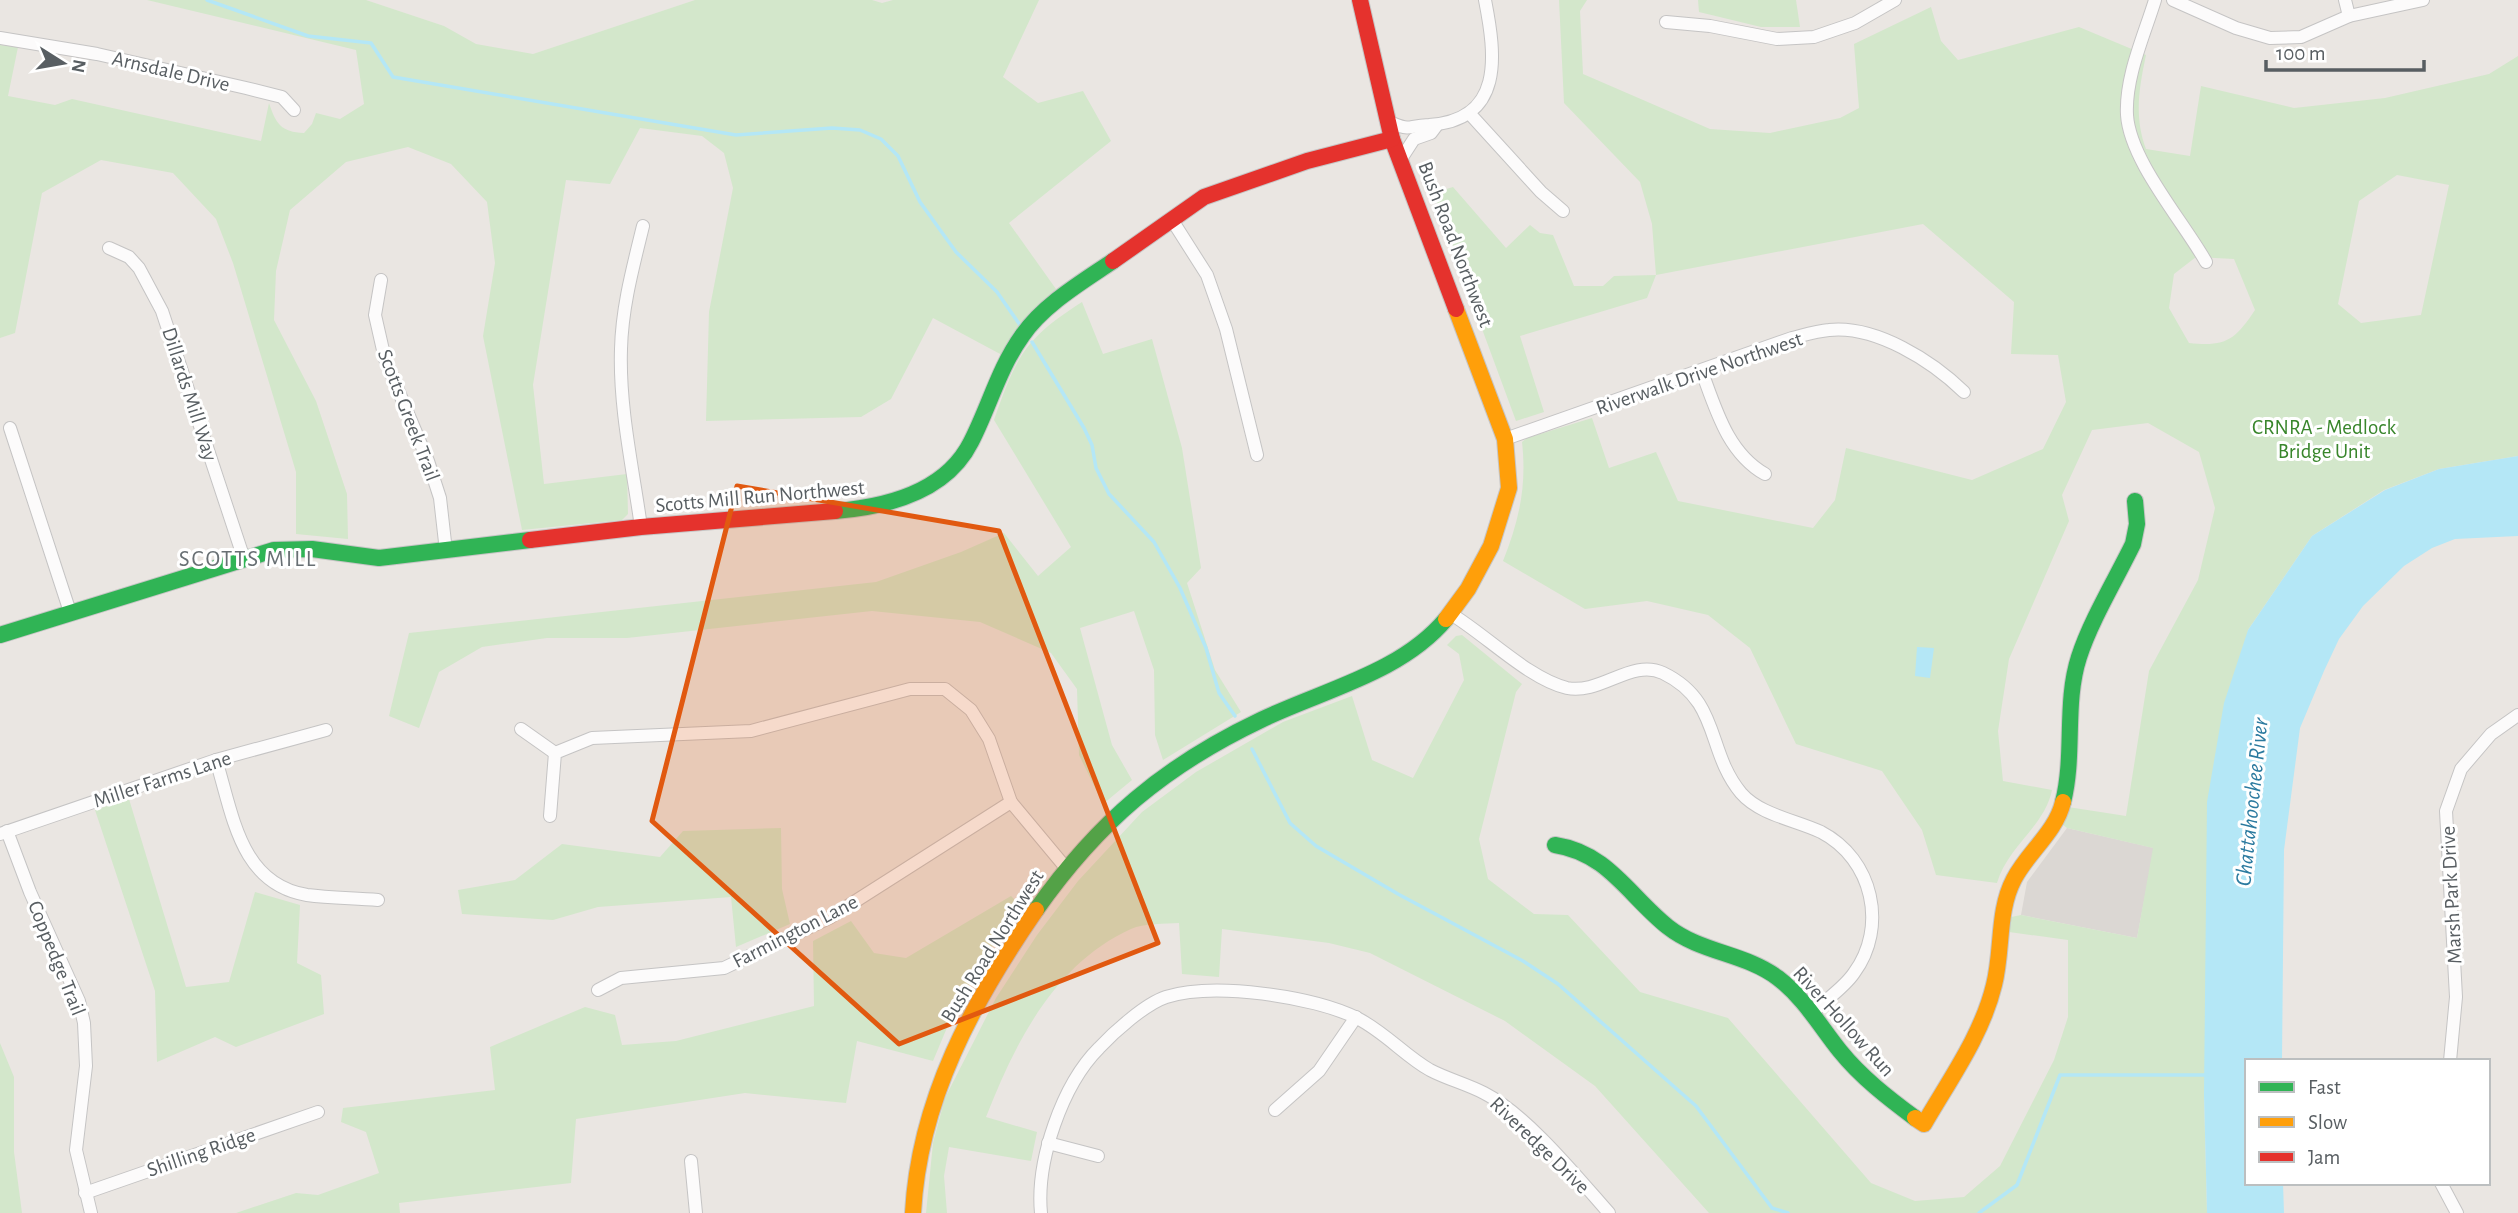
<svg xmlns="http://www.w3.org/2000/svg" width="2518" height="1213" font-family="'Alegreya Sans',sans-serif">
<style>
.industrial{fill:#dbd7d3}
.green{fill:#d3e7cb;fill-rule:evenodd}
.water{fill:#b4e7f6}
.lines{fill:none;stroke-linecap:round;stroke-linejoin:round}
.stream{stroke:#b4e7f6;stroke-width:3.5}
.street-casing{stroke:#c5c4c4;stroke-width:14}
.fast-casing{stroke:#c6c5c5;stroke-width:18}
.slow-casing{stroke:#c6c5c5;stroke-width:18}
.jam-casing{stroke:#c6c5c5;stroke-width:18}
.street{stroke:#fcfbfb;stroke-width:12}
.fast{stroke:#30b455;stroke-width:16}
.slow{stroke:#ff9f0a;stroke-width:16}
.jam{stroke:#e5322d;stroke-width:16}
.marked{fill:#e15910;fill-opacity:0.2;stroke:#e15910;stroke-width:5;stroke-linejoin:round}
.labels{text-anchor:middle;stroke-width:6;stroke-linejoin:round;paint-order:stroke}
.street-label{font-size:21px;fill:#585e62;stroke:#fff}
.park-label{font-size:21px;fill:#39862c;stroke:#fff}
.neighbourhood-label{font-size:23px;letter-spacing:2px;fill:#697074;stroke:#fff}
.water-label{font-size:23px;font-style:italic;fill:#2b7a9f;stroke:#fff}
</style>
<rect width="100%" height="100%" fill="#eae6e2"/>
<path class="industrial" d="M2067 828 2154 848 2137 938 2021 915 2027 882Z"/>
<g class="green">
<path d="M147 0H366L444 26 476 44 533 54 695 0H872L882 3 893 0H1039L1003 77 1038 103 1083 91 1111 141 1009 223 1056 289 1014 332 1002 355 933 318 891 399 861 417 706 421 709 312 733 188 724 153 702 136 640 128 610 184 566 180 533 385 544 484 627 474 628 514 622 520 522 530 483 336 495 263 487 202 451 164 408 147 346 162 290 210 276 271 274 320 316 401 347 494 348 539 296 534V472L233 263 216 219 173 173 101 160 42 193 15 333 0 338V45L18 47 8 96 55 105 72 99 261 141 269 103C276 124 281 132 304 133L312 124 316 113 340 119 364 104 356 50Z"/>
<path d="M1559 0H1587L1580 11 1583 74 1710 129 1770 133 1840 118 1859 108 1854 44 1931 7 1941 41 1958 60 2079 27 2146 55C2139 88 2134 117 2146 149L2190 156 2201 86 2294 108 2385 98 2489 74 2518 56V456L2439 469 2384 490 2312 536 2248 630 2204 1095 2207 1213H1709L1595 1086 1505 1021 1370 953 1329 943 1222 929 1219 977 1182 974 1179 923C1165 924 1144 923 1131 929 1054 964 1015 1043 986 1117L1037 1132 1031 1161 949 1147 944 1176 947 1213H926L933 1143 945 1098 996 998 1037 935 1078 881 1142 812 1196 772 1283 722 1352 696 1372 760 1413 778 1464 680 1459 654 1447 645 1456 636 1462 635 1522 684 1516 692 1479 839 1488 879 1534 914 1568 915 1640 992 1728 1018 1871 1183 1915 1201 1964 1197 2000 1166 2054 1060 2068 1017V940L2009 932 2011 917 2021 915 2137 938 2153 848 2067 828 2062 824 2068 807 2126 816 2149 671 2198 580 2215 508 2199 452 2148 423 2092 430 2062 495 2069 521 2009 659 1998 731 2003 781 2052 790C2045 826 2007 847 1997 883L1936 875 1922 830 1882 771 1796 744 1750 648 1708 615 1647 601 1585 609 1503 561C1519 521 1527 486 1522 442L1527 438 1592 418 1609 468 1656 452 1678 501 1813 528 1835 500 1846 448 1972 480 2043 449 2066 402 2058 355 2011 354 2014 302 1923 224 1656 275 1647 298 1520 336 1544 412 1516 421 1454 253 1449 229 1433 193 1453 187 1506 248 1530 225 1540 233 1553 235 1574 286H1603L1614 276 1656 275 1652 224 1640 182 1564 103ZM2397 175 2449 185 2421 315 2361 323 2338 304 2359 201ZM2196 257 2234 259 2255 310C2235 340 2226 347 2189 343L2169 308 2174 274Z"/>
<path d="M1698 0H1796L1800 27H1761L1699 12Z"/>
<path d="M1082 302 1103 354 1152 339 1182 448 1201 568 1187 583 1215 670 1241 712 1163 760 1155 735 1154 670 1134 611 1080 628 1112 745 1132 780 1103 804 1079 755 1077 689 1051 653 980 622 872 611 627 638H547L482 647 439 672 419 728 389 716 409 633 876 582 961 552 1004 533 1038 576 1071 547 994 420C1016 357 1024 339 1082 302Z"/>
<path d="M129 799 186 987 229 982 255 892 300 905 297 963 321 975 324 1014 236 1047 215 1037 157 1062 155 991 95 810Z"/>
<path d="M781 828 782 889 790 924 736 947 731 897 598 907 553 920 462 914 458 890 515 880 562 844 660 857 683 831Z"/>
<path d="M1011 896 1018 903 954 1011 933 1061 857 1041 846 1103 745 1093 576 1119 571 1183 399 1203 400 1213H236L296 1193 318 1195 379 1173 366 1132 341 1122 343 1108 495 1090 490 1047 585 1007 615 1015 622 1045 676 1041 814 1006 813 941 851 921 874 953 906 958Z"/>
<path d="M0 1043 14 1077V1152L22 1213H0Z"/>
</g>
<g class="water">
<path d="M2518 456V536L2455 539 2432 548 2404 566 2363 606 2339 639 2324 671 2300 728 2284 850 2282 1061H2247V1183H2283L2284 1213H2207L2204 1095 2207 802 2224 703 2248 630 2312 536 2385 490 2439 469Z"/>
<path d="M1917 647 1934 648 1930 678 1915 676Z"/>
</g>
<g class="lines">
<g class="stream">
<path d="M207 0 308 36 371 43 393 77 736 135 832 128 860 130 881 139 898 156 920 202 956 252 997 292 1020 325"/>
<path d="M1032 342 1084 428 1092 445 1096 468 1109 494 1154 542 1180 588 1206 648 1219 693 1235 716"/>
<path d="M1252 749 1290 823 1316 846 1398 894 1523 961 1558 984 1696 1106 1772 1208 1788 1213"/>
<path d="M1979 1213 2017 1185 2060 1075H2207"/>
</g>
<g class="street-casing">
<g id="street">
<path d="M2155 0C2144 36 2125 77 2127 115 2130 161 2183 221 2206 262"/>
<path d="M2173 0 2236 28 2270 38 2301 37 2349 16 2423 0"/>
<path d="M2345 0 2349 16"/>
<path d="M1666 22 1710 26 1777 39 1814 37 1855 23 1895 0"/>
<path d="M0 38 97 54 246 88 282 97 294 110"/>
<path d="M1470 114 1541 192 1563 211"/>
<path d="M1387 121C1413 132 1404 126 1429 125 1504 120 1496 56 1485 0"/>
<path d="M1401 159 1414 139 1431 133 1437 125"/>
<path d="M1172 220 1207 275 1226 329 1257 455"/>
<path d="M109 248 129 257 139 268 162 311 244 559"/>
<path d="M381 280 375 315 385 359 428 461 440 498 446 551"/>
<path d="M1702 372C1716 410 1728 453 1765 474"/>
<path d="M10 428 70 612"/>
<path d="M1505 439 1792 338C1804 335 1817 331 1829 330 1876 325 1932 361 1964 392"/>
<path d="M641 527C633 469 619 408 621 349 622 307 633 267 643 226"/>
<path d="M1451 614C1486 635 1529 679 1567 688 1600 695 1632 658 1663 673 1721 701 1706 751 1741 793 1760 815 1796 820 1821 832 1873 859 1888 927 1854 973 1844 988 1825 1000 1812 1013"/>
<path d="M521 729 555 753"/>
<path d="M216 760C233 815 240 884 307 895 330 898 355 898 378 900"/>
<path d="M550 816 555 753 592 738 751 731 910 689H945L971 710 989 739 1011 802 1066 868"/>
<path d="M7 831 30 892 79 1001 84 1023 86 1066 76 1150 91 1213"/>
<path d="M0 834 216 760 326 730"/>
<path d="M598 990 621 978 724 968 829 918 1011 802"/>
<path d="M2450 1061 2456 997 2446 811 2461 769 2491 734 2518 715"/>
<path d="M1275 1110 1319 1071 1356 1017"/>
<path d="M1048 1143 1098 1156"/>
<path d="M691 1161 696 1213"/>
<path d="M2441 1183 2457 1213"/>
<path d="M85 1193 318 1112"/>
<path d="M1041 1213C1036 1161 1062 1085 1099 1048 1114 1032 1145 1004 1166 997 1214 982 1312 996 1357 1018 1386 1033 1405 1056 1430 1070 1447 1079 1467 1084 1484 1093 1527 1115 1577 1177 1609 1213"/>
</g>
</g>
<g class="fast-casing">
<g id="fast">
<path d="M835 511C886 507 946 492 971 442 989 407 999 368 1022 336 1043 305 1082 282 1113 261"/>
<path d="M0 635 274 550 312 549 379 558 530 540"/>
<path d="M2063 802C2075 755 2064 703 2079 657 2091 620 2116 579 2133 544L2137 524 2135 501"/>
<path d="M1555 845C1608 853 1629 896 1668 927 1701 953 1745 953 1778 978 1804 998 1820 1026 1840 1051 1861 1077 1888 1098 1915 1118"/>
<path d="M1036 910C1098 822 1164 766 1261 720 1323 690 1401 673 1446 619"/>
</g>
</g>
<g class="slow-casing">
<g id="slow">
<path d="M1446 619 1468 589 1491 546 1509 488 1505 439 1456 309"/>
<path d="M1915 1118 1924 1124C1950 1079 1982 1035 1994 985 2003 950 1997 911 2014 879 2028 852 2056 832 2063 802"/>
<path d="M913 1213C919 1100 973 1001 1036 910"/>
</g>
</g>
<g class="jam-casing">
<g id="jam">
<path d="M1360 0 1392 139 1456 309"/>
<path d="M1113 261 1204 197 1307 161 1392 139"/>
<path d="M530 540 641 527 835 511"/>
</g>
</g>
<use href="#street" class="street"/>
<use href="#fast" class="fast"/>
<use href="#slow" class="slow"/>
<use href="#jam" class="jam"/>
</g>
<path class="marked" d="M737 486 999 531 1158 943 899 1044 652 821Z"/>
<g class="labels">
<g class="street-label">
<text transform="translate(171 71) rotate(13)" y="7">Arnsdale Drive</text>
<text transform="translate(1456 244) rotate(69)" y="7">Bush Road Northwest</text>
<text transform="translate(1699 373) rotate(-19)" y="7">Riverwalk Drive Northwest</text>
<text transform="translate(190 394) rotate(72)" y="7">Dillards Mill Way</text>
<text transform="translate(409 415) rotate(69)" y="7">Scotts Greek Trail</text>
<text transform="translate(760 496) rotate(-5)" y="7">Scotts Mill Run Northwest</text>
<text transform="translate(162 779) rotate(-18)" y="7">Miller Farms Lane</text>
<text transform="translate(2451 895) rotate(-93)" y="7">Marsh Park Drive</text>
<text transform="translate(795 931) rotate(-27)" y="7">Farmington Lane</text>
<text transform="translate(992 946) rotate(-58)" y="7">Bush Road Northwest</text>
<text transform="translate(57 958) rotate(68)" y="7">Coppedge Trail</text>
<text transform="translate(1844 1021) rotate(48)" y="7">River Hollow Run</text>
<text transform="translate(1540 1145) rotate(44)" y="7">Riveredge Drive</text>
<text transform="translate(201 1152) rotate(-19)" y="7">Shilling Ridge</text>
</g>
<g class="park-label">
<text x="2324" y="434">CRNRA - Medlock<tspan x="2324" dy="24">Bridge Unit</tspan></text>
</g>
<g class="neighbourhood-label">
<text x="248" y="566">SCOTTS MILL</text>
</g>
<g class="water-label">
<text transform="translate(2251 802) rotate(-84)" y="8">Chattahoochee River</text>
</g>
</g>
<rect x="2245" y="1059" width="245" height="126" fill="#ffffff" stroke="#bcbfc0" stroke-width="2"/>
<rect x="2259" y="1082" width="35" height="10" fill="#30b455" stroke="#bcbfc0" stroke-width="2"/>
<text x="2308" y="1094" font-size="21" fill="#585e62">Fast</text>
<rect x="2259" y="1117" width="35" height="10" fill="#ff9f0a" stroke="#bcbfc0" stroke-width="2"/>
<text x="2308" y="1129" font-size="21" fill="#585e62">Slow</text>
<rect x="2259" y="1152" width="35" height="10" fill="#e5322d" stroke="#bcbfc0" stroke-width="2"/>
<text x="2308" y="1164" font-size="21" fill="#585e62">Jam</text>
<g transform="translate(63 63) rotate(101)" stroke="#ffffff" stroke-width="5" paint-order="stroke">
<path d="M0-5L12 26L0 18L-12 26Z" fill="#585e62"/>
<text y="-10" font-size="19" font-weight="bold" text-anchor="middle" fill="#585e62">N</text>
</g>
<path d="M2266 60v10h158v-10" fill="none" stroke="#585e62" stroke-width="3.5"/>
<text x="2276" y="60" font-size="21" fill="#585e62" stroke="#ffffff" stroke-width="5" paint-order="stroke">100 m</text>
</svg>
